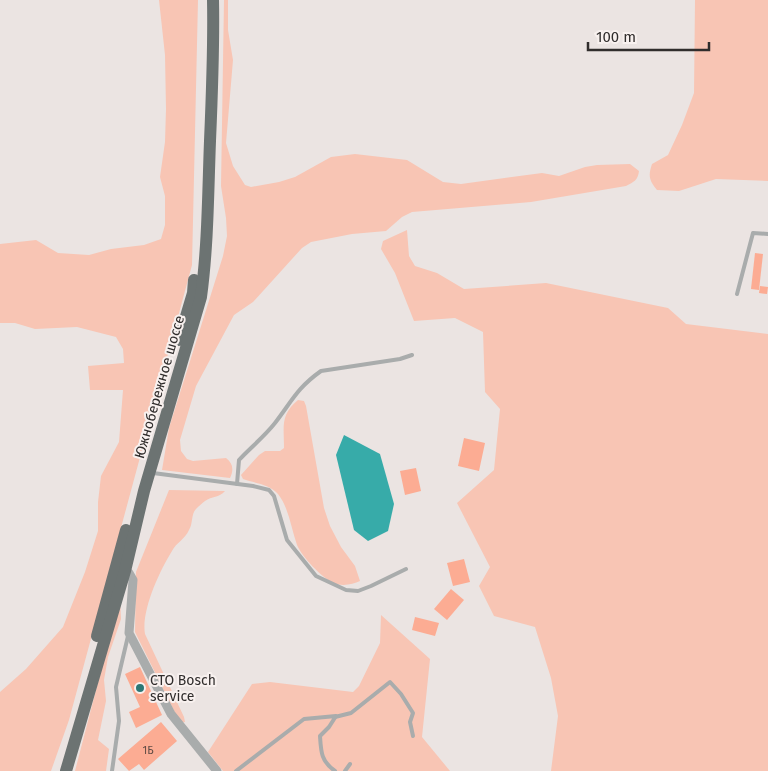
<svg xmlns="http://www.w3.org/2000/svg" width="768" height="771" font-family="'Fira Sans',sans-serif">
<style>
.green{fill:#f8c5b4}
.water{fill:#37aba9}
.building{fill:#fcac93}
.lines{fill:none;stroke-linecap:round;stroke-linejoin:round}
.service{stroke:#a9acac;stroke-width:4}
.tertiary{stroke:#a9acac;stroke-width:9}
.trunk{stroke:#6c7372;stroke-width:12}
.poi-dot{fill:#2d7775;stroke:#f8f1ef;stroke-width:2}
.labels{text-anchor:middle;stroke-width:4;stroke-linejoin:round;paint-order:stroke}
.number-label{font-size:11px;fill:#634d46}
.street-label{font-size:14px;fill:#302d2c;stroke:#f8f1ef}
.poi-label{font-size:14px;fill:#302d2c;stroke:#f8f1ef;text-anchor:start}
</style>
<rect width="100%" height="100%" fill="#ebe4e2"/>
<g class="green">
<path d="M159 0H198L192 265 69 720 51 771H0V692L26 669 63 627 85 572 98 531V502L101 476 119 442 123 390H90L88 366 124 363 123 349 116 337 77 327 35 329 15 323H0V244L36 240 58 253 89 255 111 249 144 245 161 239 165 225V196L160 177 165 142 166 109 165 55Z"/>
<path d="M224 0H228V30L233 60 226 143 233 166 245 185 251 187 279 182 295 177 331 157 355 154 407 160 443 182 461 184 542 173 559 176 585 167 597 165 630 164 639 171C638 180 634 182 626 186L531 202 412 212 402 217 386 231 352 234 311 242 302 248 253 302 234 315 196 386 180 440 181 451 187 459 193 461 226 458C233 463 234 470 230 478L162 470 169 428 223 256 227 236 226 218 221 186Z"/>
<path d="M695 0H768V181L716 179 679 191 657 190C649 180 648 176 652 164L668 155 682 125 694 93Z"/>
<path d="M407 230 409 256 415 266 437 273 464 289 546 283 668 308 686 324 768 334V771H551L558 716 551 678 535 627 494 616 479 586 490 567 457 503 494 470 500 409 485 392 483 332 455 318 414 321 395 273 381 249 383 241Z"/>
<path d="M298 400 304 401 306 406 324 508 330 526 341 547 355 566 360 581C353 584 343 587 334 583 322 578 302 557 297 545 291 528 289 508 278 494 270 484 254 483 243 479L241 475 259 455 265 451H280L284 448C284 426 280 415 298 400Z"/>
<path d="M169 490 225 491C219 498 212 496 205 501 202 503 199 506 196 509 191 514 193 524 189 530 185 539 176 543 172 551 159 572 141 611 145 634L184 717 185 722 180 723 135 632 136 572Z"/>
<path d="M120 598 121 619 108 657 104 680 106 701 98 740 109 749 106 771H75Z"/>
<path d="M381 615 430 659 422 737 450 771H223L208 752 252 684 270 682 353 692 359 686 380 643Z"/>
</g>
<path class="water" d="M344 435 380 454 394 504 388 531 368 541 354 530 336 455Z"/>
<g class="building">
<path d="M755 253 763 254 759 290 751 289Z"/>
<path d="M760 286 768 287 767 294 759 293Z"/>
<path d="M464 438 485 443 479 471 458 466Z"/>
<path d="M416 468 421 491 405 495 400 471Z"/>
<path d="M464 559 470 582 453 586 447 563Z"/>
<path d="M451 589 464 600 447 620 434 609Z"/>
<path d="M415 617 439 623 435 636 412 630Z"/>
<path d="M140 667 162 715 136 728 129 712 140 707 125 674Z"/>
<path d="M161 722 177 741 144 770 139 764 129 771 118 759Z"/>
</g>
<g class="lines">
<g class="service">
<path d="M737 294 753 233 768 234"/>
<path d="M153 473 253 486 269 490 274 496 287 540 316 576 346 590 358 591 371 586 406 569"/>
<path d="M237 484 239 460C250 448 264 437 275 423 292 401 297 388 321 371L400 359 412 355"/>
<path d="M335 717 351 713 390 682 401 694 413 713 410 722 413 736"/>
<path d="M112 771 119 721 116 687 128 636"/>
<path d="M236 771 304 719 336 716 329 727 320 736C321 752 321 761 335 771"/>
<path d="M345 771 350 764"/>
</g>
<path class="tertiary" d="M125 571 129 573 133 580 129 633 171 714 217 771"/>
<g class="trunk">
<path d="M179 340 193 293 194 280"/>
<path d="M97 636 126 530"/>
<path d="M66 771 125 571 144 491 201 297C208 245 208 193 210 141 212 94 214 47 213 0"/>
</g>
</g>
<circle class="poi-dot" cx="140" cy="688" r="5"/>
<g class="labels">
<g class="number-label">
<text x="148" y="754">1Б</text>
</g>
<g class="street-label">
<text transform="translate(159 387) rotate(-74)" y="5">Южнобережное шоссе</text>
</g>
<g class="poi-label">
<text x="150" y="685">СТО Bosch<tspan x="150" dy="16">service</tspan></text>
</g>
</g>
<path d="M588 42v8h121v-8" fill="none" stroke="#302d2c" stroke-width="2.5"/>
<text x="596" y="42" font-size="15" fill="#302d2c" stroke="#f8f1ef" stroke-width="4" paint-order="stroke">100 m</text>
</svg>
